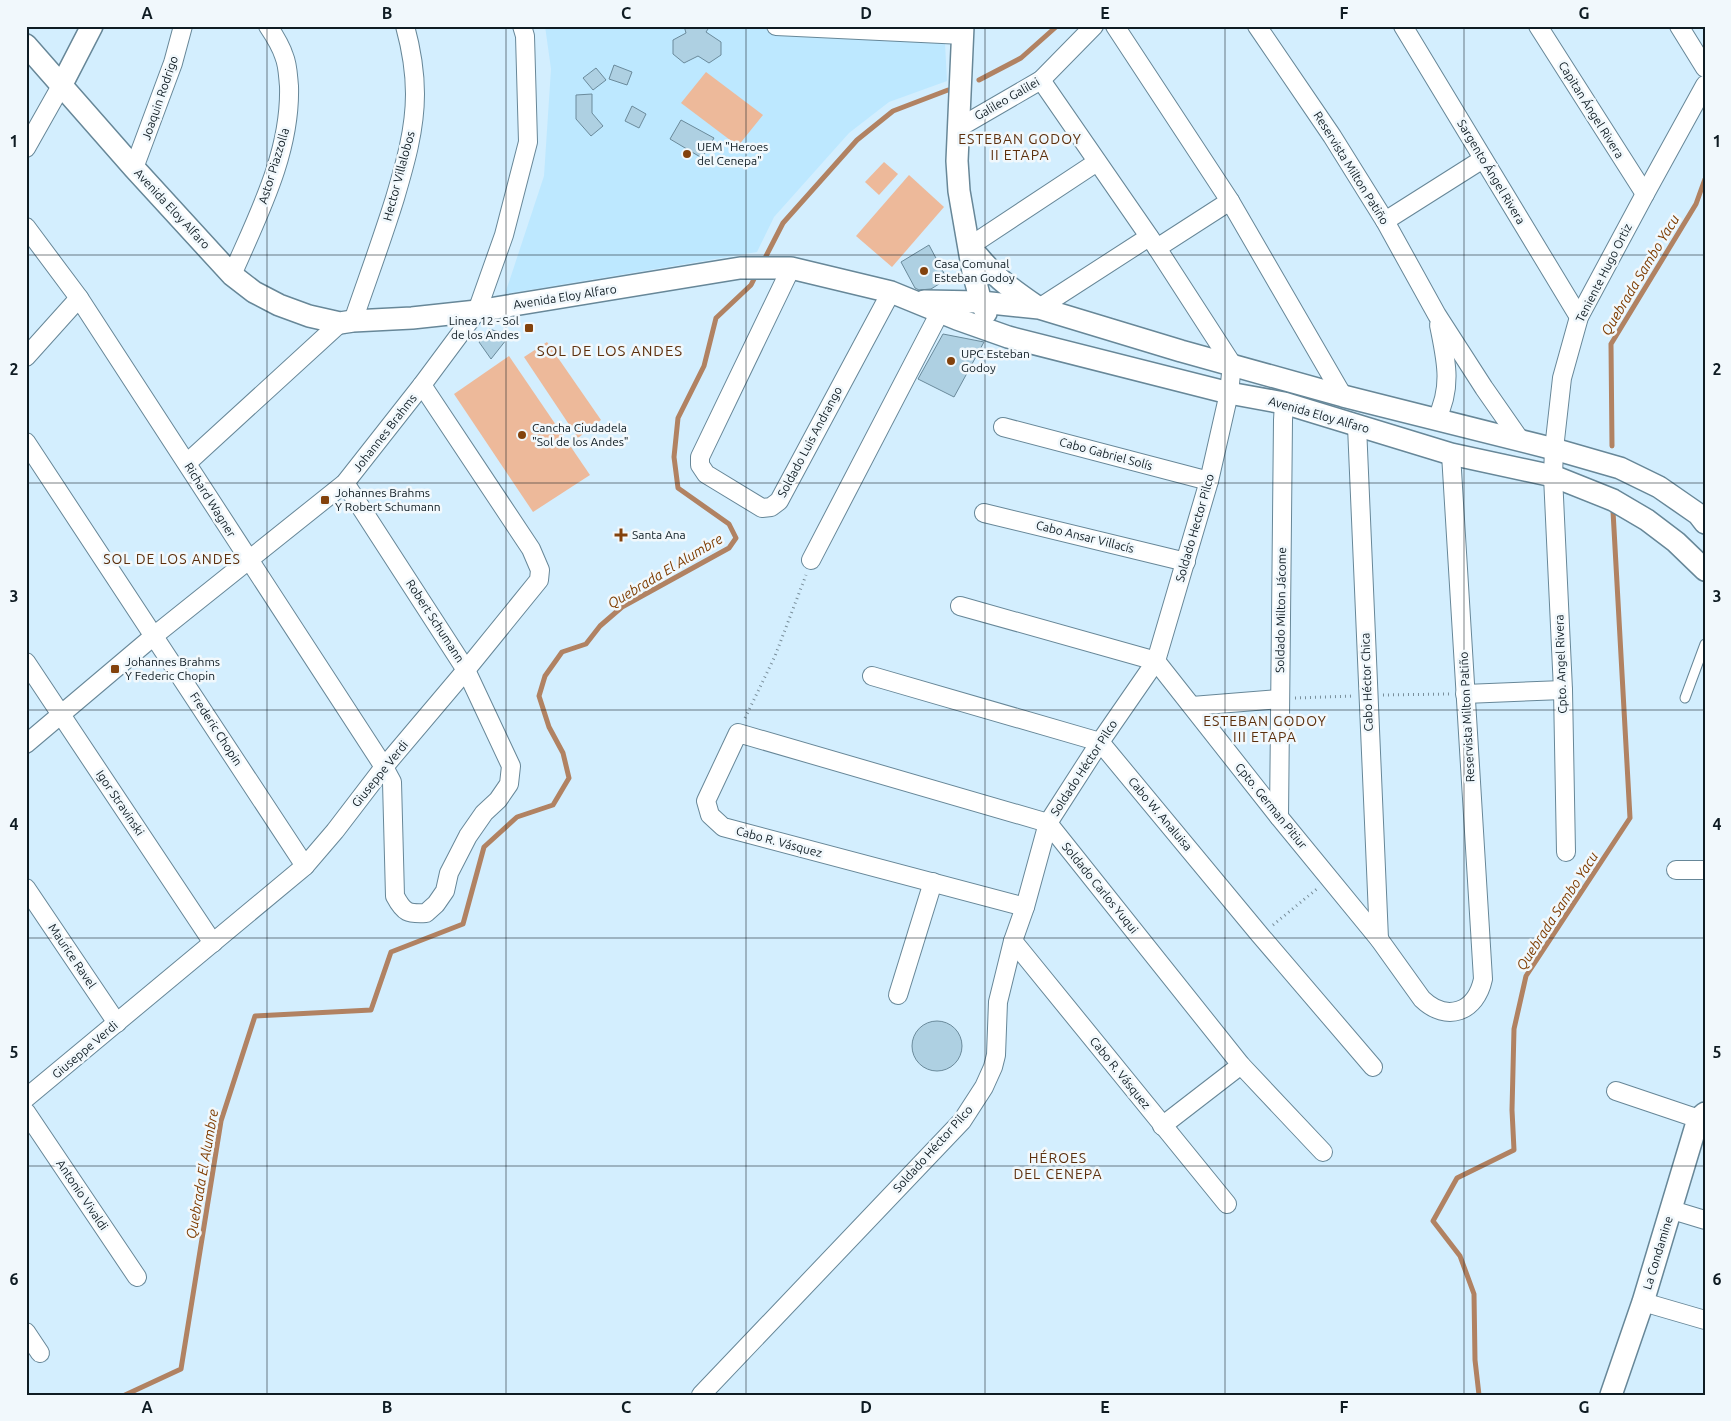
<svg xmlns="http://www.w3.org/2000/svg" width="1731" height="1421" font-family="Ubuntu,sans-serif">
<style>
.built{fill:#bde8ff}
.green{fill:#edb99a}
.lines{fill:none;stroke-linecap:round;stroke-linejoin:round}
.stream{stroke:#b18262;stroke-width:5}
.building{fill:#aed0e2;stroke:#6a8a9b}
.service-casing{stroke:#678798;stroke-width:11}
.minor-casing{stroke:#678798;stroke-width:20}
.tertiary-casing{stroke:#678798;stroke-width:24}
.path{stroke:#798e9a;stroke-width:3;stroke-dasharray:1 4;stroke-linecap:butt}
.service{stroke:#fff;stroke-width:9}
.minor{stroke:#fff;stroke-width:18}
.tertiary{stroke:#fff;stroke-width:21}
.grid{fill:none;stroke:#0f1c23;stroke-width:1;stroke-opacity:0.55}
.poi-dot{fill:#83420c;stroke:#f1f8fc;stroke-width:2}
.labels{text-anchor:middle;stroke-width:5;stroke-linejoin:round;paint-order:stroke}
.street-label{font-size:12px;fill:#0f1c23;stroke:#f1f8fc}
.poi-label{font-size:12px;fill:#0f1c23;stroke:#f1f8fc;text-anchor:start}
.neighbourhood-label{font-size:14px;letter-spacing:1px;fill:#5c2f0c;stroke:#f1f8fc}
.water-label{font-size:14px;font-style:italic;fill:#7e3c00;stroke:#f1f8fc}
.quarter-label{font-size:15px;letter-spacing:1px;fill:#5c2f0c;stroke:#f1f8fc}
.neatline{fill:none;stroke:#0f1c23;stroke-width:2}
.grid-label{font-size:16px;text-anchor:middle;font-weight:bold;fill:#0f1c23}
</style>
<rect width="100%" height="100%" fill="#d3eefe"/>
<path class="built" d="M545 26H770L774 34 945 43 947 81 889 102 849 133 774 217 757 252 505 294 544 176 551 69Z"/>
<g class="green">
<path d="M706 72 763 115 738 146 681 103Z"/>
<path d="M884 162 898 174 879 195 865 182Z"/>
<path d="M909 175 944 207 892 267 856 236Z"/>
<path d="M547 342 601 420 578 438 524 357Z"/>
<path d="M509 356 590 475 533 512 454 394Z"/>
</g>
<g class="lines">
<g class="stream">
<path d="M979 80 1021 58 1057 26"/>
<path d="M763 262 783 223 857 140 893 111 948 90"/>
<path d="M1612 446 1611 344 1696 204 1705 179"/>
<path d="M125 1395 181 1369 221 1121 255 1016 371 1010 391 952 463 924 484 847 517 817 553 805 569 778 563 753 549 727 539 696 545 676 562 652 586 644 600 626 622 607 729 548 736 538 729 524 678 488 674 457 678 418 704 366 716 318 751 285 757 273"/>
<path d="M1479 1395 1475 1360 1474 1294 1460 1256 1433 1221 1457 1178 1514 1150 1512 1110 1514 1029 1526 976 1630 818 1613 511"/>
</g>
</g>
<g class="building">
<path d="M684 26H710L706 32 721 42V55L709 63 698 56 684 63 673 54V40L686 33Z"/>
<path d="M614 65 632 72 627 85 609 79Z"/>
<path d="M596 68 606 80 593 90 583 78Z"/>
<path d="M592 94V113L603 126 591 136 576 119V95Z"/>
<path d="M632 106 646 114 639 128 625 121Z"/>
<path d="M681 120 714 138 702 158 670 139Z"/>
<path d="M929 245 947 279 931 289 919 290 915 288 901 262Z"/>
<path d="M489 329 510 335 491 359 479 342Z"/>
<path d="M943 334 984 342 954 397 918 379Z"/>
<circle cx="937" cy="1046" r="25"/>
</g>
<g class="lines">
<g class="service-casing">
<path id="service" d="M1685 698 1705 644"/>
</g>
<g class="minor-casing">
<g id="minor">
<path d="M776 26 963 35"/>
<path d="M1115 26 1230 201 1343 396"/>
<path d="M1257 26 1332 136 1385 221 1437 315 1484 388 1521 441"/>
<path d="M1403 26 1579 317"/>
<path d="M1538 26 1645 194"/>
<path d="M1679 26 1705 68"/>
<path d="M960 127 1041 80 1094 26"/>
<path d="M26 148 61 86"/>
<path d="M134 168 173 63 183 26"/>
<path d="M1385 221 1483 159"/>
<path d="M26 227 79 298 384 767 392 782 395 896C404 913 408 914 426 913L436 904 445 891 449 873 468 836 484 813 498 800 509 784 511 766 466 670 345 483"/>
<path d="M970 246 1097 162"/>
<path d="M1157 248 1230 201"/>
<path d="M791 268 700 457V465L706 474 762 508 771 507 779 501 891 292"/>
<path d="M232 275C258 215 291 153 289 86 288 77 288 65 284 56 281 46 274 35 268 26"/>
<path d="M1039 308 1149 237"/>
<path d="M353 321C367 280 382 240 395 198 405 164 415 130 415 94 415 71 411 48 405 26"/>
<path d="M26 357 79 298"/>
<path d="M1436 420C1453 387 1446 360 1439 325"/>
<path d="M1357 426 1379 939"/>
<path d="M1003 427 1209 481"/>
<path d="M26 442 305 866"/>
<path d="M187 463 340 323"/>
<path d="M984 513 1186 562"/>
<path d="M811 560 940 312 944 301"/>
<path d="M960 606 1156 661 1279 817 1379 939 1422 999C1447 1023 1476 1012 1483 979L1451 454"/>
<path d="M26 662 213 943"/>
<path d="M872 676 1100 742 1260 935 1373 1067"/>
<path d="M1465 694 1563 690"/>
<path d="M1192 706 1280 699"/>
<path d="M26 744 155 635 345 483 422 385 477 311 504 235 528 142 525 36 522 26"/>
<path d="M1279 817 1283 420 1284 403"/>
<path d="M1566 852 1563 690 1553 476 1554 449 1562 378 1579 317 1645 194 1705 85"/>
<path d="M1676 870H1705"/>
<path d="M26 888 117 1023"/>
<path d="M1025 907 723 827 710 815 706 801 738 733 1048 823 1241 1065 1323 1152"/>
<path d="M1013 941 1227 1204"/>
<path d="M898 995 933 882"/>
<path d="M1616 1091 1705 1121"/>
<path d="M26 1098 305 866 335 831 384 767 466 670 539 580 540 570 531 549 422 385"/>
<path d="M26 1112 137 1277"/>
<path d="M1162 1126 1241 1065"/>
<path d="M1672 1210 1705 1220"/>
<path d="M1643 1302 1705 1320"/>
<path d="M26 1332 40 1353"/>
<path d="M701 1395 962 1121 984 1087 993 1067 996 1055 998 1002 1013 941 1025 907 1048 823 1100 742 1156 661 1209 481 1229 393 1232 364 1157 248 1041 80"/>
</g>
</g>
<g class="tertiary-casing">
<g id="tertiary">
<path d="M963 26 957 161 959 191 973 272 981 302 986 313"/>
<path d="M26 45 134 168 232 275 254 292 279 305 309 316 340 323 353 321 412 318 477 311 740 268H791L891 292 957 319 1008 337 1229 393 1284 403 1451 454 1553 476 1613 500 1647 520 1676 542 1705 570"/>
<path d="M61 86 92 26"/>
<path d="M970 246C992 275 1007 286 1036 306"/>
<path d="M924 301 981 302 1039 308 1181 351 1343 396 1554 449 1620 468 1659 487 1698 514 1705 523"/>
<path d="M1611 1395 1643 1302 1698 1119 1705 1113"/>
</g>
</g>
<g class="path">
<path d="M1383 695 1449 694"/>
<path d="M1295 698 1354 696"/>
<path d="M745 718 775 656 806 575"/>
<path d="M1273 925 1318 888"/>
</g>
<use href="#service" class="service"/>
<use href="#minor" class="minor"/>
<use href="#tertiary" class="tertiary"/>
</g>
<path class="grid" d="M267 26V1395M506 26V1395M746 26V1395M985 26V1395M1225 26V1395M1464 26V1395M26 255H1705M26 483H1705M26 710H1705M26 938H1705M26 1166H1705"/>
<g class="poi-dot">
<circle cx="687" cy="154" r="5"/>
<circle cx="924" cy="271" r="5"/>
<rect x="524" y="323" width="10" height="10" rx="2.5"/>
<circle cx="951" cy="361" r="5"/>
<circle cx="522" cy="435" r="5"/>
<rect x="320" y="495" width="10" height="10" rx="2.5"/>
<path d="M618.5 527.5h5v5h5v5h-5v5h-5v-5h-5v-5h5z"/>
<rect x="110" y="664" width="10" height="10" rx="2.5"/>
</g>
<g class="labels">
<g class="street-label">
<text transform="translate(160 98) rotate(-71)" y="4">Joaquin Rodrigo</text>
<text transform="translate(1007 99) rotate(-30)" y="4">Galileo Galilei</text>
<text transform="translate(1591 110) rotate(58)" y="4">Capitan Ángel Rivera</text>
<text transform="translate(274 166) rotate(-73)" y="4">Astor Piazzolla</text>
<text transform="translate(1351 168) rotate(58)" y="4">Reservista Milton Patiño</text>
<text transform="translate(1491 172) rotate(59)" y="4">Sargento Ángel Rivera</text>
<text transform="translate(399 176) rotate(-75)" y="4">Hector Villalobos</text>
<text transform="translate(172 209) rotate(47)" y="4">Avenida Eloy Alfaro</text>
<text transform="translate(1604 273) rotate(-63)" y="4">Teniente Hugo Ortiz</text>
<text transform="translate(565 297) rotate(-9)" y="4">Avenida Eloy Alfaro</text>
<text transform="translate(1319 415) rotate(16)" y="4">Avenida Eloy Alfaro</text>
<text transform="translate(385 433) rotate(-52)" y="4">Johannes Brahms</text>
<text transform="translate(810 442) rotate(-62)" y="4">Soldado Luis Andrango</text>
<text transform="translate(1106 454) rotate(15)" y="4">Cabo Gabriel Solís</text>
<text transform="translate(210 500) rotate(58)" y="4">Richard Wagner</text>
<text transform="translate(1195 528) rotate(-74)" y="4">Soldado Hector Pilco</text>
<text transform="translate(1085 537) rotate(14)" y="4">Cabo Ansar Villacís</text>
<text transform="translate(1281 610) rotate(-89)" y="4">Soldado Milton Jácome</text>
<text transform="translate(435 621) rotate(57)" y="4">Robert Schumann</text>
<text transform="translate(1561 664) rotate(-92)" y="4">Cpto. Angel Rivera</text>
<text transform="translate(1367 682) rotate(-92)" y="4">Cabo Héctor Chica</text>
<text transform="translate(1467 717) rotate(-93)" y="4">Reservista Milton Patiño</text>
<text transform="translate(216 729) rotate(57)" y="4">Frederic Chopin</text>
<text transform="translate(1084 768) rotate(-57)" y="4">Soldado Héctor Pilco</text>
<text transform="translate(380 774) rotate(-51)" y="4">Giuseppe Verdi</text>
<text transform="translate(120 803) rotate(56)" y="4">Igor Stravinski</text>
<text transform="translate(1271 806) rotate(51)" y="4">Cpto. German Pitiur</text>
<text transform="translate(1160 814) rotate(50)" y="4">Cabo W. Analuisa</text>
<text transform="translate(779 842) rotate(15)" y="4">Cabo R. Vásquez</text>
<text transform="translate(1100 888) rotate(51)" y="4">Soldado Carlos Yuqui</text>
<text transform="translate(72 956) rotate(56)" y="4">Maurice Ravel</text>
<text transform="translate(85 1050) rotate(-40)" y="4">Giuseppe Verdi</text>
<text transform="translate(1120 1073) rotate(51)" y="4">Cabo R. Vásquez</text>
<text transform="translate(933 1149) rotate(-48)" y="4">Soldado Héctor Pilco</text>
<text transform="translate(82 1195) rotate(56)" y="4">Antonio Vivaldi</text>
<text transform="translate(1658 1253) rotate(-73)" y="4">La Condamine</text>
</g>
<g class="poi-label">
<text x="697" y="151">UEM "Heroes<tspan x="697" dy="14">del Cenepa"</tspan></text>
<text x="934" y="268">Casa Comunal<tspan x="934" dy="14">Esteban Godoy</tspan></text>
<text x="519" y="325" text-anchor="end">Linea 12 - Sol<tspan x="519" dy="14">de los Andes</tspan></text>
<text x="961" y="358">UPC Esteban<tspan x="961" dy="14">Godoy</tspan></text>
<text x="532" y="432">Cancha Ciudadela<tspan x="532" dy="14">"Sol de los Andes"</tspan></text>
<text x="335" y="497">Johannes Brahms<tspan x="335" dy="14">Y Robert Schumann</tspan></text>
<text x="632" y="539">Santa Ana</text>
<text x="125" y="666">Johannes Brahms<tspan x="125" dy="14">Y Federic Chopin</tspan></text>
</g>
<g class="neighbourhood-label">
<text x="1020" y="144">ESTEBAN GODOY<tspan x="1020" dy="16">II ETAPA</tspan></text>
<text x="172" y="564">SOL DE LOS ANDES</text>
<text x="1265" y="726">ESTEBAN GODOY<tspan x="1265" dy="16">III ETAPA</tspan></text>
<text x="1058" y="1163">HÉROES<tspan x="1058" dy="16">DEL CENEPA</tspan></text>
</g>
<g class="water-label">
<text transform="translate(1640 275) rotate(-59)" y="5">Quebrada Sambo Yacu</text>
<text transform="translate(665 571) rotate(-31)" y="5">Quebrada El Alumbre</text>
<text transform="translate(1557 911) rotate(-57)" y="5">Quebrada Sambo Yacu</text>
<text transform="translate(202 1174) rotate(-80)" y="5">Quebrada El Alumbre</text>
</g>
<g class="quarter-label">
<text x="610" y="356">SOL DE LOS ANDES</text>
</g>
</g>
<rect width="1731" height="1421" fill="none" stroke="#f1f8fc" stroke-width="55"/>
<rect x="28" y="28" width="1676" height="1366" class="neatline"/>
<g class="grid-label">
<text x="147" y="19">A</text>
<text x="387" y="19">B</text>
<text x="626" y="19">C</text>
<text x="866" y="19">D</text>
<text x="1105" y="19">E</text>
<text x="1344" y="19">F</text>
<text x="1584" y="19">G</text>
<text x="14" y="147">1</text>
<text x="1717" y="147">1</text>
<text x="14" y="375">2</text>
<text x="1717" y="375">2</text>
<text x="14" y="602">3</text>
<text x="1717" y="602">3</text>
<text x="14" y="830">4</text>
<text x="1717" y="830">4</text>
<text x="14" y="1058">5</text>
<text x="1717" y="1058">5</text>
<text x="14" y="1285">6</text>
<text x="1717" y="1285">6</text>
<text x="147" y="1413">A</text>
<text x="387" y="1413">B</text>
<text x="626" y="1413">C</text>
<text x="866" y="1413">D</text>
<text x="1105" y="1413">E</text>
<text x="1344" y="1413">F</text>
<text x="1584" y="1413">G</text>
</g>
</svg>
